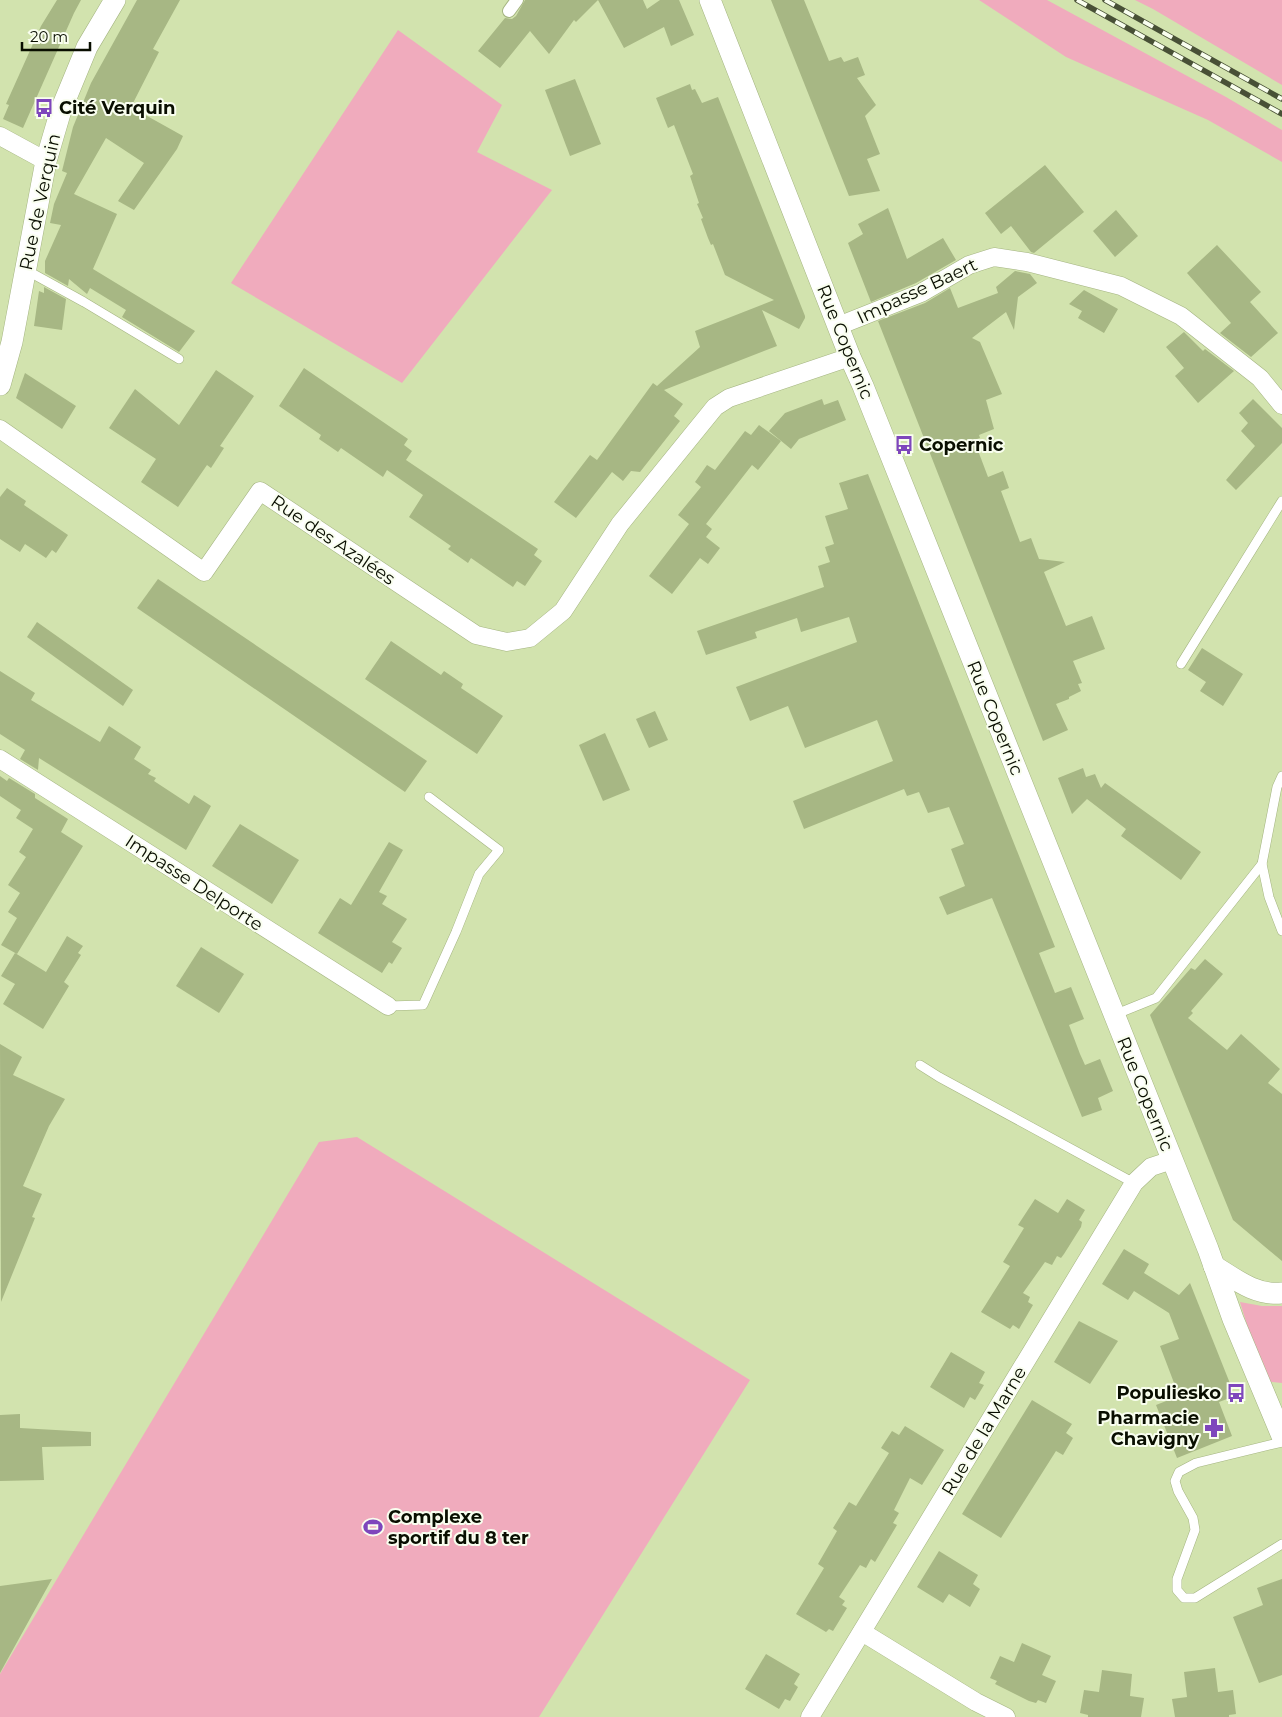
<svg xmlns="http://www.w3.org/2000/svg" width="1282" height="1717" font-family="Montserrat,sans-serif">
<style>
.green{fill:#f0abbd}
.building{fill:#a7b784}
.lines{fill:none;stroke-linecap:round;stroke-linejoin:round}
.service-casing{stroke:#a4b481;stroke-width:10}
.pedestrian-casing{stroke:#a4b481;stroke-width:14}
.minor-casing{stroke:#a4b481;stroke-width:19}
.tertiary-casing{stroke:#a4b481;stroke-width:22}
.service{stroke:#fff;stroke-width:9}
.pedestrian{stroke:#fff;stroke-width:12}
.minor{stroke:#fff;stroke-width:18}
.tertiary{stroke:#fff;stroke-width:21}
.rail-casing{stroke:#485036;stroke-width:5.5}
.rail{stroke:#f9feef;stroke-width:4;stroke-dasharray:11;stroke-linecap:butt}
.labels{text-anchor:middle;stroke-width:4;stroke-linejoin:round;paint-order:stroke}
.poi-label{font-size:18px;font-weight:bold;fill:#090e00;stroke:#f9feef;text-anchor:start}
.street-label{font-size:18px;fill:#090e00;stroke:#f9feef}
</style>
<rect width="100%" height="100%" fill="#d2e3ae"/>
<g class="green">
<path d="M979 0H1047L1226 97 1282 130V162L1208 120 1066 57Z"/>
<path d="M1135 0H1282V85L1153 9Z"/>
<path d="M398 30 502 105 477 152 552 190 402 383 231 283Z"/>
<path d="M357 1137 750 1380 539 1717H0V1674L319 1142Z"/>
<path d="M1240 1302 1262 1306H1282V1383L1264 1381Z"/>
</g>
<g class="building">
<path d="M57 0H81L74 13 23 128 3 119 9 105 6 104 41 26Z"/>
<path d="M137 0H180L153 49 159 52 131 107 183 136 177 149 134 210 118 201 144 163 106 138 74 194 117 214 93 269 195 331 179 352 122 317 126 310 90 288 87 294 69 279 68 286 45 273V261L61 225 50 223 54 204 67 173 62 171 73 127 91 83Z"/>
<path d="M525 0H598L576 22 574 20 549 54 530 31 500 68 478 51 505 18 512 19 516 16Z"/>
<path d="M598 0H643L647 9 660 0H679L694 35 671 46 664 27 624 48Z"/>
<path d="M771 0H804L829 61 841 57 844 62 858 57 865 75 857 78 876 105 865 116 880 154 867 159 880 191 849 196Z"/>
<path d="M575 79 601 144 570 156 545 90Z"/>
<path d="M690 84 692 90 695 89 702 103 718 97 805 316V318L799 329 762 310 777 346 664 390 683 404 674 416 680 421 640 472 631 471 623 481 612 472 576 518 554 502 590 455 597 460 653 383 657 386 700 347 695 331 774 300 725 275 713 244 711 245 708 238 701 219 703 218 697 204 699 203 690 176 693 174 674 125 668 128 656 98Z"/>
<path d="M1045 165 1084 212 1034 253 1031 252 1011 226 1001 234 985 213Z"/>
<path d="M888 208 907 259 943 238 956 260 916 283 871 302 848 243 863 234 858 224Z"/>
<path d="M1116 210 1138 236 1115 257 1093 231Z"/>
<path d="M1217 245 1261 292 1250 302 1278 333 1251 357 1220 333 1231 323 1187 273Z"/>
<path d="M1015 271 1030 274 1037 283 1018 297 1014 330 1006 312 972 338 980 342 1002 394 986 400 994 429 979 435 980 438 974 440 988 477 1003 471 1009 488 1001 491 1020 542 1031 538 1039 559 1065 562 1044 572 1066 626 1092 616 1105 649 1073 661 1082 683 1078 684 1081 691 1069 697V699L1056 704 1068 730 1043 741 878 321 925 303 950 288 958 308 998 293 996 287Z"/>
<path d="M44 287 66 299 62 330 34 326 39 291 44 293Z"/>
<path d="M1084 290 1118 309 1104 333 1078 318 1082 311 1069 304Z"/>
<path d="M1184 332 1203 351 1205 349 1234 371 1198 403 1175 376 1184 368 1166 347Z"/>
<path d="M304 368 408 439 404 445 412 451 406 460 538 549 534 555 542 561 525 586 517 581 513 587 471 558 468 563 448 549 451 546 409 517 423 495 387 470 383 477 341 448 338 452 319 439 321 435 279 406Z"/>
<path d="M216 370 254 396 220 446 224 448 211 468 207 465 178 507 141 482 156 459 109 428 135 389 179 425Z"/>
<path d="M25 373 76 406 62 429 16 398Z"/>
<path d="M822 399 824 405 838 400 846 420 799 439 791 449 769 431 785 413Z"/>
<path d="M1253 399 1282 428V443L1236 490 1226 480 1255 446 1241 431 1248 423 1239 413Z"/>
<path d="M759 425 781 441 758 470 752 465 706 524 712 529 706 537 720 548 708 564 700 558 672 594 649 576 689 524 678 515 701 487 695 482 707 465 715 470 745 431 751 435Z"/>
<path d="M868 474 1055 947 1039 953 1055 993 1071 987 1084 1019 1069 1025 1080 1054 1085 1065 1100 1059 1113 1091 1098 1098 1102 1110 1082 1117 992 898 947 915 939 897 965 886 951 849 964 844 949 807 928 813 919 792 907 796 904 789 804 829 793 801 893 761 877 720 805 748 788 706 750 721 736 687 857 642 849 617 801 632 797 618 755 632 757 638 706 655 697 631 824 587 818 566 830 562 825 547 834 544 825 516 848 509 839 483Z"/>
<path d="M7 488 26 501 24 505 68 535 56 553 52 550 46 558 25 544 20 552 0 539V497Z"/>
<path d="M158 579 427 761 405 792 137 608Z"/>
<path d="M37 622 133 690 123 706 27 637Z"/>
<path d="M391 641 441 675 444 671 463 684 461 688 503 716 477 754 365 679Z"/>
<path d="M1202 648 1243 674 1223 706 1200 691 1206 682 1188 670Z"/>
<path d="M0 671 35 693 31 700 100 742 109 726 141 747 134 759 151 770 148 774 156 778 154 781 189 804 194 795 211 806 186 850 39 758 38 770 20 759 25 750 0 734Z"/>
<path d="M655 711 668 740 649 748 636 719Z"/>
<path d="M605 733 630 790 603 801 579 745Z"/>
<path d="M1083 768 1086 777 1095 774 1101 788 1105 783 1201 852 1181 880 1121 836 1126 829 1087 799 1072 814 1058 778Z"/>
<path d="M0 776 7 781 9 778 35 794V798L68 819 61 832 83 846 17 954 1 945 17 918 8 912 20 893 8 885 26 857 19 852 33 829 16 818 21 810 0 796Z"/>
<path d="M240 824 299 860 272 904 212 866Z"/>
<path d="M389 842 403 850 379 892 387 896 382 904 407 919 392 942 402 948 392 964 389 962 382 973 318 933 340 898 351 905Z"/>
<path d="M67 936 83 946 78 953 81 955 64 982 69 986 43 1029 3 1004 15 984 1 976 15 953 46 972Z"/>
<path d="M201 947 244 974 219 1013 176 986Z"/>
<path d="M1205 959 1223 974 1191 1011 1193 1013 1188 1018 1227 1050 1241 1034 1280 1069 1268 1083 1282 1094V1261L1233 1220 1150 1015 1191 968 1195 970Z"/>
<path d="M0 1044 22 1057 13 1075 65 1099 49 1126 23 1186 42 1194 32 1217 35 1218 1 1302Z"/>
<path d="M1035 1199 1058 1213 1067 1199 1085 1210 1079 1220 1082 1222 1081 1227 1064 1254 1061 1258 1057 1256 1052 1265 1045 1262 1023 1293 1030 1297 1028 1302 1033 1305 1019 1329 1013 1325 1010 1329 981 1312 1010 1266 1003 1262 1024 1228 1018 1225Z"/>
<path d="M1124 1249 1149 1264 1144 1273 1179 1295 1190 1283 1235 1396 1219 1402 1232 1436 1177 1458 1156 1405 1179 1396 1160 1346 1179 1339 1169 1313 1134 1291 1128 1300 1102 1284Z"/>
<path d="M1079 1321 1118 1341 1090 1384 1054 1362Z"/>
<path d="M951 1352 985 1372 979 1383 984 1385 975 1400 970 1397 964 1408 930 1387Z"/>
<path d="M1032 1400 1072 1424 1066 1433 1073 1438 1063 1455 1056 1451 1001 1538 962 1514Z"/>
<path d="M20 1414V1428L91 1432V1446L42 1447 44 1480 0 1481V1415Z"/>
<path d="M905 1426 944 1450 922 1485 910 1478 894 1510 899 1513 893 1523 897 1525 875 1562 871 1559 866 1568 860 1565 839 1597 845 1601 842 1605 847 1608 833 1631 829 1629 826 1632 796 1614 824 1568 818 1564 837 1531 833 1528 849 1502 856 1506 889 1453 881 1448 892 1431 899 1435Z"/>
<path d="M939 1551 978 1575 973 1584 980 1589 970 1607 949 1594 943 1603 917 1587Z"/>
<path d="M52 1579 32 1615 0 1673V1586Z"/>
<path d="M1282 1579V1675L1259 1683 1233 1617 1263 1605 1257 1588Z"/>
<path d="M1022 1643 1051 1656 1042 1675 1056 1681 1046 1703 1038 1700 1036 1703 1029 1701 995 1684 997 1681 990 1678 1000 1656 1014 1662Z"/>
<path d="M766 1654 800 1674 794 1684 798 1687 790 1701 785 1699 779 1709 745 1689Z"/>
<path d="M1215 1668 1218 1692 1233 1690 1236 1714 1229 1715V1717H1175L1172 1699 1187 1697 1184 1672Z"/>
<path d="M1102 1670 1132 1674 1130 1696 1144 1698 1141 1717H1088V1715L1080 1713 1084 1690 1099 1692Z"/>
</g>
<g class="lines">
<g class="service-casing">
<g id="service">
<path d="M26 270 84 302 179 359"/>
<path d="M1181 664 1282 501"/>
<path d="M1262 864 1269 897 1282 931"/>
<path d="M388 1006 423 1005 456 932 479 874 499 850 429 797"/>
<path d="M1114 1015 1156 998 1262 864 1277 787 1282 776"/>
<path d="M920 1065 939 1077 1134 1183"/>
<path d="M1282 1442 1196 1463 1179 1472 1175 1481 1178 1491 1193 1518 1195 1530 1177 1579V1590L1184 1598H1195L1282 1544"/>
</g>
</g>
<g class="pedestrian-casing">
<path id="pedestrian" d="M509 11 517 0"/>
</g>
<g class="minor-casing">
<g id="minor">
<path d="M0 136 46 161"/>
<path d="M838 326 921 293 969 265 994 257 1027 262 1121 286 1181 316 1260 378 1282 405"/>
<path d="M0 429 204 572 260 491 476 635 507 642 530 638 563 611 620 524 715 407 729 398 850 357"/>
<path d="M0 759 388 1006"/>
<path d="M862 1632 976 1702 1006 1717"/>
<path d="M810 1717 1134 1183 1151 1167 1172 1160"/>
</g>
</g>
<g class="tertiary-casing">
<g id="tertiary">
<path d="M710 0 850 357 863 386 1208 1249 1233 1319 1282 1436"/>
<path d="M0 385 12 342 46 161 61 110 87 47 115 0"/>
<path d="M1214 1266C1235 1279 1256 1296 1282 1293"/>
</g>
</g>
<use href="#service" class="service"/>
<use href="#pedestrian" class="pedestrian"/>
<use href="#minor" class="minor"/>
<use href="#tertiary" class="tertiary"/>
<g class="rail-casing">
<g id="rail">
<path d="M1077 0 1282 114"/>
<path d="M1105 0 1282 99"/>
</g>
</g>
<use href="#rail" class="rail"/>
</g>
<defs>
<g id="bus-bare" transform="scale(1.5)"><path d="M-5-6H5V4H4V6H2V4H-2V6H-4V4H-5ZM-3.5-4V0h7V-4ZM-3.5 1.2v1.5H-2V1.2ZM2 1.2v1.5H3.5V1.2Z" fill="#7e46bc" stroke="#f9feef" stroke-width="2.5" paint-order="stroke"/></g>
<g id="pharmacy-bare" transform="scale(1.5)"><path d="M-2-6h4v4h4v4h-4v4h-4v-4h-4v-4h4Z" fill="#7e46bc" stroke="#f9feef" stroke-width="2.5" paint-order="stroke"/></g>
<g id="stadium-bare" transform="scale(1.5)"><path d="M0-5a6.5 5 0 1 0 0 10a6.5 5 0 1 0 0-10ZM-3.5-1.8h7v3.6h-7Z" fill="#7e46bc" stroke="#f9feef" stroke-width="2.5" paint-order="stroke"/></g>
</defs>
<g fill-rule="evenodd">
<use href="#bus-bare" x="44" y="108"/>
<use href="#bus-bare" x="904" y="445"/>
<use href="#bus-bare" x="1236" y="1393"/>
<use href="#pharmacy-bare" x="1214" y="1428"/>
<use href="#stadium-bare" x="373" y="1527"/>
</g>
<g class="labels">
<g class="poi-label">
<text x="59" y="114">Cité Verquin</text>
<text x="919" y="451">Copernic</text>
<text x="1221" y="1399" text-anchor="end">Populiesko</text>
<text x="1199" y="1424" text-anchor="end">Pharmacie<tspan x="1199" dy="21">Chavigny</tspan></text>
<text x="388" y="1523">Complexe<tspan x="388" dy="21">sportif du 8 ter</tspan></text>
</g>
<g class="street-label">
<text transform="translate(40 202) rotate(-78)" y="6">Rue de Verquin</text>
<text transform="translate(917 291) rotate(-25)" y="6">Impasse Baert</text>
<text transform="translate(845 342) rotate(68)" y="6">Rue Copernic</text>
<text transform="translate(333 540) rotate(34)" y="6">Rue des Azalées</text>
<text transform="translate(995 718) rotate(68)" y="6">Rue Copernic</text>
<text transform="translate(194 883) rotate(33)" y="6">Impasse Delporte</text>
<text transform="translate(1145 1094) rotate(68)" y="6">Rue Copernic</text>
<text transform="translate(984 1431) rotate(-59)" y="6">Rue de la Marne</text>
</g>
</g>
<path d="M22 42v8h68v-8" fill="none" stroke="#090e00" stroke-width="2.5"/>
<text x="30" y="42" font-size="15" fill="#090e00" stroke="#f9feef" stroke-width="4" paint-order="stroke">20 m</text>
</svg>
